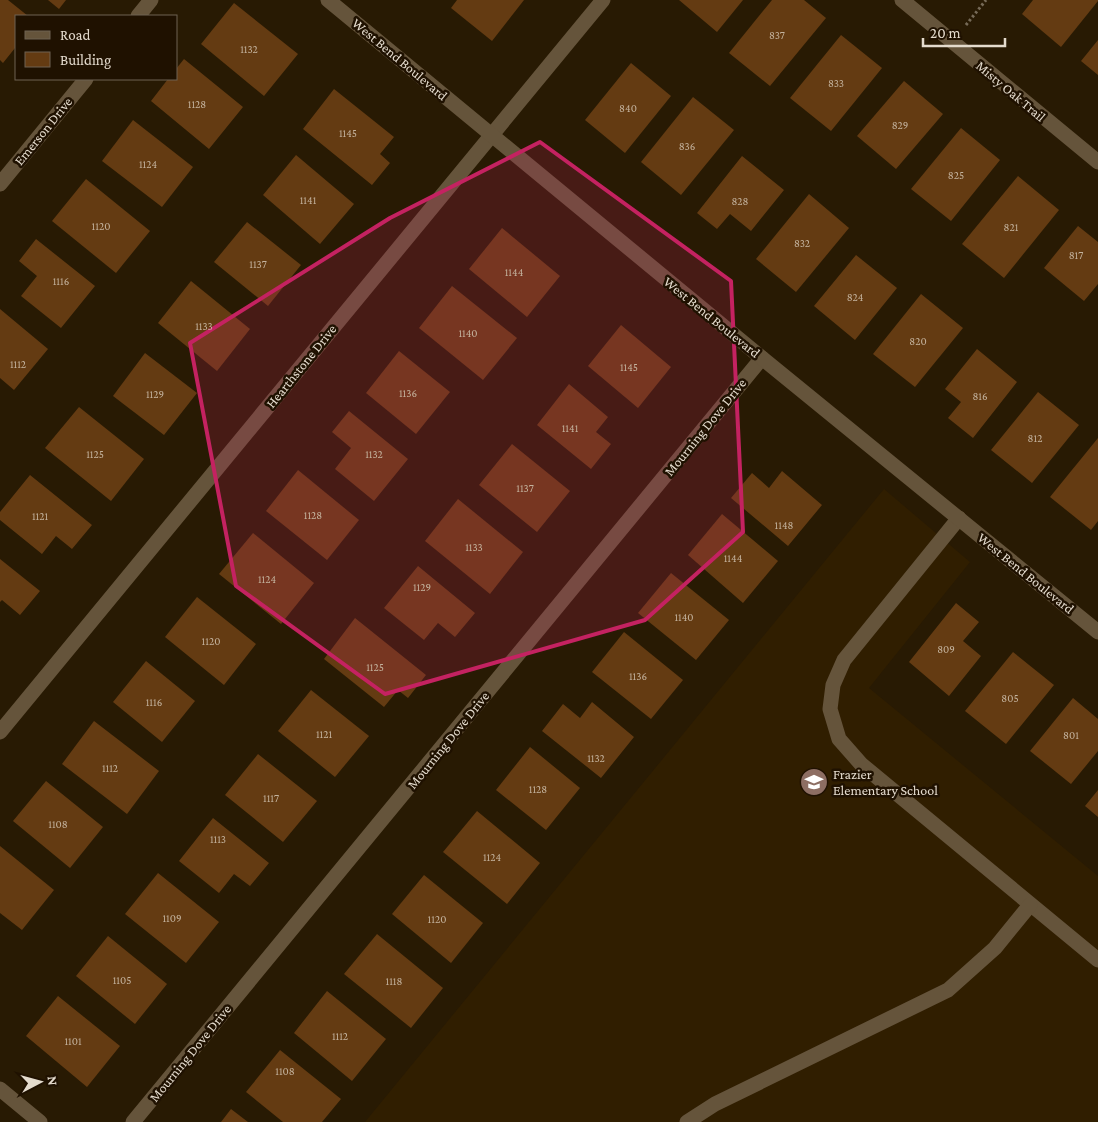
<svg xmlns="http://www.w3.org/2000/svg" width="1098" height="1122" font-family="'Crimson Pro',serif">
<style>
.built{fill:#301e00}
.building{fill:#643b12}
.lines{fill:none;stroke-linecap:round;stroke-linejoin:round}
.path{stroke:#766a57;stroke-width:3;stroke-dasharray:2.5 2.5;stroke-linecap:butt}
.service{stroke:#65543b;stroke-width:15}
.minor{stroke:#65543b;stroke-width:15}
.tertiary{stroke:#65543b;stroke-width:15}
.marked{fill:#c42261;fill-opacity:0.2;stroke:#c42261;stroke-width:4;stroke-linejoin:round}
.labels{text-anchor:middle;stroke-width:5;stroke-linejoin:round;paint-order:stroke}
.number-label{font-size:11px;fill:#c4b39e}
.street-label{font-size:14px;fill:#e4dbcd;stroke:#1f1100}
.poi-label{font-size:14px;fill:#e4dbcd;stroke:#1f1100;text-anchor:start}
</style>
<rect width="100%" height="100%" fill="#281a03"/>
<path class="built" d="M884 489 970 562 869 688 1098 876V1122H365Z"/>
<g class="building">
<path d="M0 0H8L28 16H16V48H15L3 63 0 60Z"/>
<path d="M48 0H66L59 9Z"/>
<path d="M457 0H524L492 41 451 8Z"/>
<path d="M679 0H743L717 32Z"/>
<path d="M772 0H804L826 18 770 86 729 53Z"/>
<path d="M1033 0H1098V1L1061 47 1022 14Z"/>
<path d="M234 3 298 54 264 96 201 44Z"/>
<path d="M841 35 882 68 831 131 790 98Z"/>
<path d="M1098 40V75L1081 61Z"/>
<path d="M184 59 243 107 209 149 151 101 168 79H176V69Z"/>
<path d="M631 63 671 96 625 153 585 120Z"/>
<path d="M904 81 943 114 896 169 857 136Z"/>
<path d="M334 89 394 137 380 154 390 163 372 185 303 129Z"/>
<path d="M693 97 734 130 681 195 641 162Z"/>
<path d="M133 120 193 167 162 207 102 161Z"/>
<path d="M961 128 1000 160 951 221 911 189Z"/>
<path d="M296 155 354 204 320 244 263 195Z"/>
<path d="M742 156 784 190 751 231 730 214 717 229 697 213Z"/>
<path d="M1018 176 1059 210 1004 278 962 244Z"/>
<path d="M86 179 150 231 116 273 52 221Z"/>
<path d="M809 194 849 228 796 292 756 259Z"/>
<path d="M247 222 301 265 268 306 214 262Z"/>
<path d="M1078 226 1098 242V284L1084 301 1044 268Z"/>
<path d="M502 228 560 276 527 317 469 269Z"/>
<path d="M36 239 95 286 61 328 21 296 37 276 19 261Z"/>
<path d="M856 255 897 288 855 340 814 306Z"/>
<path d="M191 281 250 329 217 371 158 323Z"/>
<path d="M452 286 517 338 483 380 419 328Z"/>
<path d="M921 294 963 328 915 387 873 354Z"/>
<path d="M0 309 48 349 14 390 0 378Z"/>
<path d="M621 325 671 367 638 408 588 366Z"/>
<path d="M977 349 1017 382 973 438 948 418 961 402 945 389Z"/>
<path d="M399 351 450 392 416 434 366 393Z"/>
<path d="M145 353 197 393 164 435 113 396Z"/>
<path d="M569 384 608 417 596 432 611 444 591 469 537 425Z"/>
<path d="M1038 392 1079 425 1032 483 991 450Z"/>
<path d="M79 407 144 459 111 501 45 448Z"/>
<path d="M349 411 408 459 374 501 335 469 351 448 332 432Z"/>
<path d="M1098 438V521L1091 530 1050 497Z"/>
<path d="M512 444 570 491 537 532 479 485Z"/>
<path d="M298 470 359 520 327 560 266 511Z"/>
<path d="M782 471 822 505 788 546 731 498 752 473 769 488Z"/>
<path d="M30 475 92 525 72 549 56 536 42 554 0 520V512Z"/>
<path d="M458 499 523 552 490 594 425 541Z"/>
<path d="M722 514 778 561 743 603 688 555Z"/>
<path d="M253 533 314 583 281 624 219 574Z"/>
<path d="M0 559 40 591 20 615 2 600 0 602Z"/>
<path d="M418 566 475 613 455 637 438 623 424 640 384 608Z"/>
<path d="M671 573 729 620 696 660 638 613Z"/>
<path d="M197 597 256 644 224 685 165 637Z"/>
<path d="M956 603 979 622 963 641 981 656 949 696 909 662Z"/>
<path d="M355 618 426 675 408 698 398 690 384 707 324 659Z"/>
<path d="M624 632 683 680 651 719 592 672Z"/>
<path d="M1013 652 1054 685 1006 744 965 711Z"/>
<path d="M146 661 195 701 162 742 113 702Z"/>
<path d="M311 690 369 736 335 777 278 731Z"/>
<path d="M1073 698 1098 719V751L1071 784 1030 751Z"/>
<path d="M592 702 634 737 601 778 542 731 563 704 580 718Z"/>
<path d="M94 721 159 771 127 814 62 764Z"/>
<path d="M530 747 580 788 546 830 496 790Z"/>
<path d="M258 754 317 801 283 842 225 795Z"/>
<path d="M46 781 103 827 70 868 13 821Z"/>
<path d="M1098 790V817L1085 806Z"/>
<path d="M477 811 540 863 507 904 443 852Z"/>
<path d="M213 818 269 863 250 886 234 874 219 893 179 861Z"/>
<path d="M0 846 54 890 22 930 0 913Z"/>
<path d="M158 873 219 922 186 963 125 914Z"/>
<path d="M424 875 483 923 451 963 392 914Z"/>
<path d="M377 934 443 988 411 1028 344 974Z"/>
<path d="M108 936 167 984 135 1024 76 976Z"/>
<path d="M327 991 386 1039 352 1081 294 1033Z"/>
<path d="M58 996 120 1046 87 1087 26 1036Z"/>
<path d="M280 1050 341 1099 322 1122H283L246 1092Z"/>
<path d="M231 1109 248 1122H221Z"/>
</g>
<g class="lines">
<path class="path" d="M966 25 986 0"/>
<g class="service">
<path d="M959 518 844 660 833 685 830 709 839 739 861 764 1098 960"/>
<path d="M687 1122 715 1104 948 990 995 948 1030 905"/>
</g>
<g class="minor">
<path d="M902 0 1098 162"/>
<path d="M138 16 151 0"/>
<path d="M0 184 86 79"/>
<path d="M0 732 603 0"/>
<path d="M0 1089 40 1122"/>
<path d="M133 1122 762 358"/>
</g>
<path class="tertiary" d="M328 0 762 358 1098 632"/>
</g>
<path class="marked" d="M540 142 731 281 743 532 645 620 385 694 236 586 190 343 390 218Z"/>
<defs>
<g id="school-disc" transform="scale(1.4375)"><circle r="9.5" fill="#8d6e63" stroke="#1f1100"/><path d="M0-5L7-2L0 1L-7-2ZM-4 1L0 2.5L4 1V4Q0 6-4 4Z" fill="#fff"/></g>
</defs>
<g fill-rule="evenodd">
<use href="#school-disc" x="814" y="782"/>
</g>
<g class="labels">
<g class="number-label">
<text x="777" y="39">837</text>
<text x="249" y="53">1132</text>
<text x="836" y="87">833</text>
<text x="197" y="108">1128</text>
<text x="628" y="112">840</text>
<text x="900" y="129">829</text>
<text x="348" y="137">1145</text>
<text x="687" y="150">836</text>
<text x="148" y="168">1124</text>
<text x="956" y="179">825</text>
<text x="308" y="204">1141</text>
<text x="740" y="205">828</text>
<text x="101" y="230">1120</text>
<text x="1011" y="231">821</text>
<text x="802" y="247">832</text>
<text x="1076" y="259">817</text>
<text x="258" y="268">1137</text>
<text x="514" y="276">1144</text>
<text x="61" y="285">1116</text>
<text x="855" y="301">824</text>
<text x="204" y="330">1133</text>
<text x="468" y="337">1140</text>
<text x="918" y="345">820</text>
<text x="18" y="368">1112</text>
<text x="629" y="371">1145</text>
<text x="408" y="397">1136</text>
<text x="155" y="398">1129</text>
<text x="980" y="400">816</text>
<text x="570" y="432">1141</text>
<text x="1035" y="442">812</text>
<text x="95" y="458">1125</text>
<text x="374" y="458">1132</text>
<text x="525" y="492">1137</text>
<text x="313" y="519">1128</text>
<text x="40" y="520">1121</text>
<text x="784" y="529">1148</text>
<text x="474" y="551">1133</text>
<text x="733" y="562">1144</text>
<text x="267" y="583">1124</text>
<text x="422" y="591">1129</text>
<text x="684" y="621">1140</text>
<text x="211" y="645">1120</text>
<text x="946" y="653">809</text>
<text x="375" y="671">1125</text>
<text x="638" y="680">1136</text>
<text x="1010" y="702">805</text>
<text x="154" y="706">1116</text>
<text x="324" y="738">1121</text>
<text x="1071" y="739">801</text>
<text x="596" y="762">1132</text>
<text x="110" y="772">1112</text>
<text x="538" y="793">1128</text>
<text x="271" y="802">1117</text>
<text x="58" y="828">1108</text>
<text x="218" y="843">1113</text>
<text x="492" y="861">1124</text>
<text x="172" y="922">1109</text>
<text x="437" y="923">1120</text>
<text x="122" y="984">1105</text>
<text x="394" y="985">1118</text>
<text x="340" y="1040">1112</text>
<text x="73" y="1045">1101</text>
<text x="285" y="1075">1108</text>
</g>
<g class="street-label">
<text transform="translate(400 59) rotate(40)" y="5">West Bend Boulevard</text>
<text transform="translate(1011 91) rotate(40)" y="5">Misty Oak Trail</text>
<text transform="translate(43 131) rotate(-51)" y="5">Emerson Drive</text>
<text transform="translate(712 317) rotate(39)" y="5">West Bend Boulevard</text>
<text transform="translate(301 366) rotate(-51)" y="5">Hearthstone Drive</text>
<text transform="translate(705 427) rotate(-51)" y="5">Mourning Dove Drive</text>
<text transform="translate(1026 573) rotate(39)" y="5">West Bend Boulevard</text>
<text transform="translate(448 740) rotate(-51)" y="5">Mourning Dove Drive</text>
<text transform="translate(190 1053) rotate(-51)" y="5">Mourning Dove Drive</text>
</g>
<g class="poi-label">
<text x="833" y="779">Frazier<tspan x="833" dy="16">Elementary School</tspan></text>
</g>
</g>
<rect x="15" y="15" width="162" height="65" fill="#1f1100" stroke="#6e6252"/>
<rect x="25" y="31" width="25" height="8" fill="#65543b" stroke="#6e6252"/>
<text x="60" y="40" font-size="15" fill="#e4dbcd">Road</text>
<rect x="25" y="52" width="25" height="15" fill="#643b12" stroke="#6e6252"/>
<text x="60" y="65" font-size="15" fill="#e4dbcd">Building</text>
<g transform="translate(40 1082) rotate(84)" stroke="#1f1100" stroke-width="4" paint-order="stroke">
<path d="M0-4L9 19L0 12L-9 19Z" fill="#e4dbcd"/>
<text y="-8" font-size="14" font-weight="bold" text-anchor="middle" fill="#e4dbcd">N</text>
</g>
<path d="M923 38v8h82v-8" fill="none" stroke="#e4dbcd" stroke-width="2.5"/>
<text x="930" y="38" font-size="15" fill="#e4dbcd" stroke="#1f1100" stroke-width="4" paint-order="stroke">20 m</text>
</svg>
